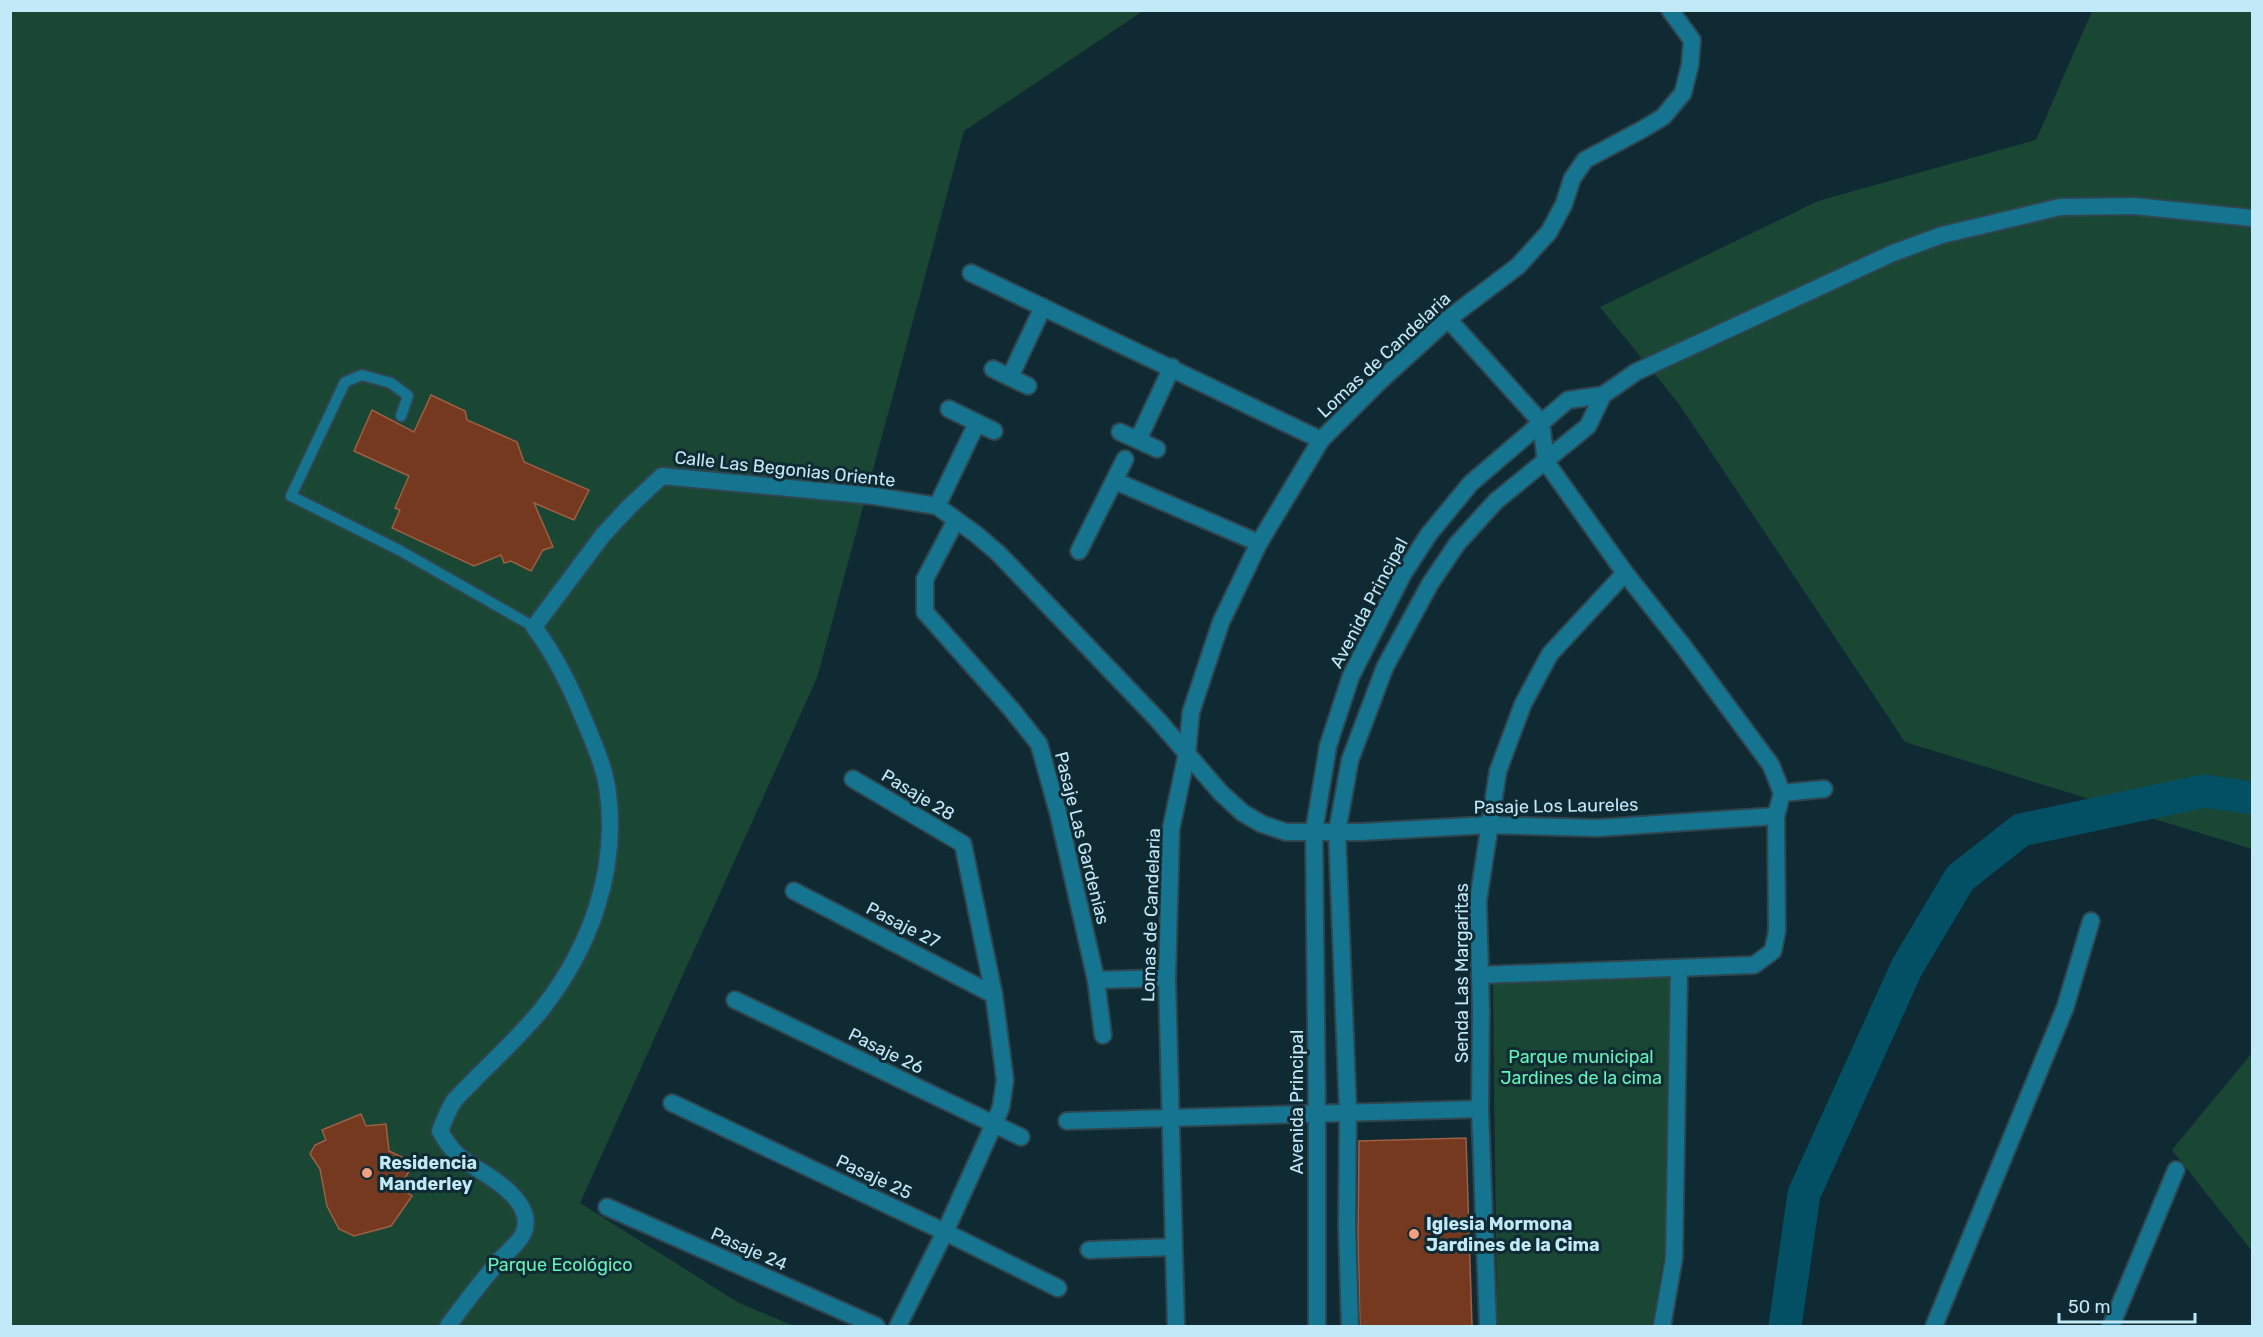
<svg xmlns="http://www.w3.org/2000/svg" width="2263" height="1337" font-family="Rubik,sans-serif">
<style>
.green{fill:#194734}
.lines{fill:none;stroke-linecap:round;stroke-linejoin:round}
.river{stroke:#034f64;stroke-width:33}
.building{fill:#74391f;stroke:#9e5f45;stroke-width:1.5}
.service-casing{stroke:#2f4650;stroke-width:14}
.minor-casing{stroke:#2f4650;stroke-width:20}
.service{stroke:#15748f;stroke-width:10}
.minor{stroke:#15748f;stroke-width:16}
.poi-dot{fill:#f2a07f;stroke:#102a33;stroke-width:2}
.labels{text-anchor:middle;stroke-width:6;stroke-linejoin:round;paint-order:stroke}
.street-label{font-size:18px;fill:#c2e9f8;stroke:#102a33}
.park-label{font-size:18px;fill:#64f4b9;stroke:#102a33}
.poi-label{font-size:18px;font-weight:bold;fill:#c2e9f8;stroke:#102a33;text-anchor:start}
</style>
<rect width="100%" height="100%" fill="#102a33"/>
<g class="green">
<path d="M10 11H1143L964 131 817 678 580 1203 739 1303 794 1326H11Z"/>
<path d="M2092 11H2252V849L1905 742 1679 404 1600 307 1818 201 2036 140Z"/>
<path d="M1671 977 1665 1249 1652 1326H1497L1493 983Z"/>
<path d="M2252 1053V1251L2172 1150Z"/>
</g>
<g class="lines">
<path class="river" d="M1785 1326 1804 1194 1907 967 1960 878 2021 830 2204 791 2252 798"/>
</g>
<g class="building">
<path d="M431 395 465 411 467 420 517 442 524 462 589 490 574 520 534 503 553 547 543 550 531 571 511 561 504 563 501 555 474 566 392 528 400 510 395 508 409 476 354 451 372 410 414 432Z"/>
<path d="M361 1114 366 1126 386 1124 389 1151 408 1160 410 1170 399 1187 412 1196 391 1226 354 1236 339 1229 327 1206 320 1169 310 1154 315 1145 326 1140 322 1130Z"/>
<path d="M1466 1138 1472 1326H1360L1358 1240 1359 1141Z"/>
</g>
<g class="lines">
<g class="service-casing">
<path id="service" d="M401 416 408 396 391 383 362 375 345 382 291 496 399 550 534 627"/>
</g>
<g class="minor-casing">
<g id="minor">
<path d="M971 273 1321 440"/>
<path d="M1448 319 1541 422 1546 462 1625 573 1683 646 1771 765 1782 793 1776 816 1777 931 1773 951 1754 965 1481 975"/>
<path d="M993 369 1028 386"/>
<path d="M1010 377 1043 307"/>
<path d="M949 409 994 431"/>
<path d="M1120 432 1157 449"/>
<path d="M1138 440 1172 367"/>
<path d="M1115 481 1259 543"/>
<path d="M937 506 977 423"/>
<path d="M956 520 925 579V612L1012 710 1039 744 1058 812 1096 980 1103 1035"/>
<path d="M1079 551 1125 459"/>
<path d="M853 779 963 844 994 995 1005 1080 1001 1107 994 1124 945 1232 898 1326"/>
<path d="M1782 793 1824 789"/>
<path d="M794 891 994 995"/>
<path d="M1096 980 1167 978"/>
<path d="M735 1000 1021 1137"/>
<path d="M672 1103 945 1232 1058 1288"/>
<path d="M1067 1121 1480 1109"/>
<path d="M607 1207 876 1326"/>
<path d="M1089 1250 1172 1247"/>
<path d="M448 1326C464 1304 481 1282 499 1261 506 1253 518 1244 523 1234 534 1211 509 1190 493 1179 467 1161 456 1160 440 1131 444 1121 448 1110 454 1101 460 1093 469 1086 476 1078 498 1056 522 1034 542 1009 590 948 618 871 608 793 605 767 592 739 582 715 569 683 554 654 534 627L603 535 629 507 662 476 874 496 937 506 977 535 999 554 1157 719 1221 793 1243 813 1262 824 1286 832H1361L1488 825 1597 828 1776 816"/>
<path d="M1176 1326 1167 978 1171 829 1187 753 1191 712 1221 622 1259 543 1321 440 1381 380 1448 319 1518 266 1549 232 1564 204 1572 179 1585 160 1643 129 1663 117 1683 93 1690 65 1692 40 1670 10"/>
<path d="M1317 1326V1114L1314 831 1328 746 1351 676 1403 574 1429 534 1471 483 1568 400 1603 395 1636 372 1893 253 1942 235 2060 207 2134 206 2252 218"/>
<path d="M1350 1326 1347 1226 1348 1113 1337 832 1350 760 1385 667 1430 584 1457 544 1496 501 1588 426 1603 395"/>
<path d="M1488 1326 1480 1109 1481 1009 1478 901 1498 771 1523 704 1550 654 1625 573"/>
<path d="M1662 1326 1674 1258 1679 969"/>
<path d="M1934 1326 2065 1008 2091 921"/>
<path d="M2111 1326 2176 1170"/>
</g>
</g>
<use href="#service" class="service"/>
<use href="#minor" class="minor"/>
</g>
<g class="poi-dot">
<circle cx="367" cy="1173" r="6"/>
<circle cx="1414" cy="1234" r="6"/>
</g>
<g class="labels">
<g class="street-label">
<text transform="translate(1384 355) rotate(-43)" y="6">Lomas de Candelaria</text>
<text transform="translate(785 469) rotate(6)" y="6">Calle Las Begonias Oriente</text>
<text transform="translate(1369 603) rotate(-62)" y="6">Avenida Principal</text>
<text transform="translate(918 795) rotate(31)" y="6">Pasaje 28</text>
<text transform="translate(1556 806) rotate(-1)" y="6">Pasaje Los Laureles</text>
<text transform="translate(1082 838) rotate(76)" y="6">Pasaje Las Gardenias</text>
<text transform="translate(1151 915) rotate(-88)" y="6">Lomas de Candelaria</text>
<text transform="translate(903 925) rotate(27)" y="6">Pasaje 27</text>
<text transform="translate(1462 973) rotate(-90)" y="6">Senda Las Margaritas</text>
<text transform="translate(886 1051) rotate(26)" y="6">Pasaje 26</text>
<text transform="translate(1297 1102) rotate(-90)" y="6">Avenida Principal</text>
<text transform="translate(874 1177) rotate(25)" y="6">Pasaje 25</text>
<text transform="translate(749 1249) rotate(24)" y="6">Pasaje 24</text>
</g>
<g class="park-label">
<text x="1581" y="1063">Parque municipal<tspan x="1581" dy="21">Jardines de la cima</tspan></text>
<text x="560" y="1271">Parque Ecológico</text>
</g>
<g class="poi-label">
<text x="379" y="1169">Residencia<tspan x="379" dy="21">Manderley</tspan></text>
<text x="1426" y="1230">Iglesia Mormona<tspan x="1426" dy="21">Jardines de la Cima</tspan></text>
</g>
</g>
<rect width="2263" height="1337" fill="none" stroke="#c2e9f8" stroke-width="24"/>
<path d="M2059 1313v9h136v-9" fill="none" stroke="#c2e9f8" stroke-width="3"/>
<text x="2068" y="1313" font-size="18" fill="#c2e9f8" stroke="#102a33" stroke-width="4.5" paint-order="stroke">50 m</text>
</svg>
